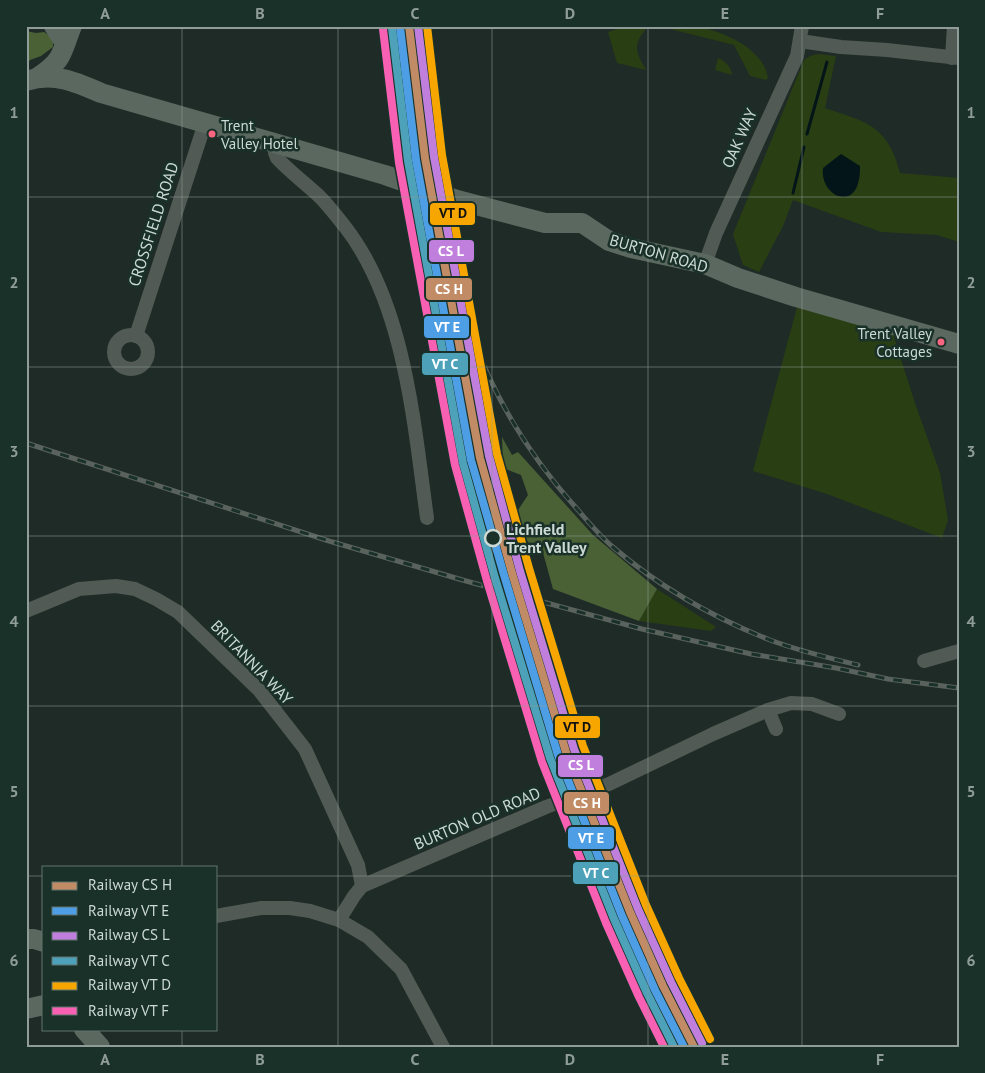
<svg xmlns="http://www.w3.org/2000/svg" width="985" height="1073" font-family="'PT Sans',sans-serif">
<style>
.green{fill:#293e12}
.forest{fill:#4a6135}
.water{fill:#031519}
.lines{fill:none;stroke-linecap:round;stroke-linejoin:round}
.stream{stroke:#031519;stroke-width:3}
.minor{stroke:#515a54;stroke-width:14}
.highway{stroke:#5b6860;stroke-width:20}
.rail-casing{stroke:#5a625e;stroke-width:5}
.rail{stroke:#193129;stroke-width:3;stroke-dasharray:9;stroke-linecap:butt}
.rail-1-casing{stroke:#193129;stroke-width:11}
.rail-2-casing{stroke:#193129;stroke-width:11}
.rail-3-casing{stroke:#193129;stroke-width:11}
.rail-4-casing{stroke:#193129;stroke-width:11}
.rail-5-casing{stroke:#193129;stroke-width:11}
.rail-6-casing{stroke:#193129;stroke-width:11}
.rail-1{stroke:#c18c65;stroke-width:8}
.rail-2{stroke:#4d9ee5;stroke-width:8}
.rail-3{stroke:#c07fdc;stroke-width:8}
.rail-4{stroke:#4da2ba;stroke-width:8}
.rail-5{stroke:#f7a600;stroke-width:8}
.rail-6{stroke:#f860b3;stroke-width:8}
.grid{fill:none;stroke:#8f9c97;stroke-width:1;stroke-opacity:0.55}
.bus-dot{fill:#fa6682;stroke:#193129;stroke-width:2}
.stop-dot{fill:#193129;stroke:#ccd9d4;stroke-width:2.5}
.labels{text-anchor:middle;stroke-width:5;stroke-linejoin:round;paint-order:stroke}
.bus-label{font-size:15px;fill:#ccd9d4;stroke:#193129;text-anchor:start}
.street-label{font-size:16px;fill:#ccd9d4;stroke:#193129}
.stop-label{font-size:16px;font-weight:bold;fill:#ccd9d4;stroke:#193129;text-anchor:start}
.line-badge{stroke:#193129;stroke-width:2}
.badge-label{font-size:14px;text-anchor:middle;font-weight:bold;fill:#fff}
.pale-badge-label{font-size:14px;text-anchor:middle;font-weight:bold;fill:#111}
.neatline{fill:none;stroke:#8f9c97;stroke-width:2}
.grid-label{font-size:16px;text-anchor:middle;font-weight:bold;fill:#8f9c97}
</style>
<rect width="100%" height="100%" fill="#1f2b27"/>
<g class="green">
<path d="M627 26H662L647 28C632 45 636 52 646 70L617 63 608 32Z"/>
<path d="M666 26C674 26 682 26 690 26 717 28 764 47 768 78L766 80 750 76 734 45 666 28Z"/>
<path d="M818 54 836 56 825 108C866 122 888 125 900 173L959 178V242L937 235 881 232 793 200 783 226 759 272 743 265 733 234 804 60 810 56Z"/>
<path d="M718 58C725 61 731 66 732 75L715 70Z"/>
<path d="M797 307 893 334 915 403 940 473 948 520 942 538 827 494 753 471Z"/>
<path d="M657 589 716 627 711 631 639 621Z"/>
</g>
<g class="forest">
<path d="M26 31 36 33 44 32 53 38V47L41 56 30 60 27 64Z"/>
<path d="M502 437 512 455 518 452 593 535 657 589 639 621 553 589 542 549 531 548 517 521 516 513 528 495 521 475 503 468Z"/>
</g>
<path class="water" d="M841 154 860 166C861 216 819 197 823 168Z"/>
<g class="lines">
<g class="stream">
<path d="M807 134 827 62"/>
<path d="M793 193 804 147"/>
</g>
<g class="minor">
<path d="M800 41 841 47 887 50 959 58"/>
<path d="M952 58 954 26"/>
<path d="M278 144 275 153 277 158C290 172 305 183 319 196 329 206 338 218 346 228 405 305 414 424 427 518"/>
<path d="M705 264 716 233 797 56 802 26"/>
<circle cx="131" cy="352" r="17"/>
<path d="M136 336 205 123"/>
<path d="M26 611 79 589 116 586 135 589 156 599 178 612 259 690 305 749 358 865 362 886"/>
<path d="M924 661 959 651"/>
<path d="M768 710 776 729"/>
<path d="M216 916 261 908H290L310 911 339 920 368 937 401 969 443 1047"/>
<path d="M339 920 354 896 362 886 546 807 609 784 713 734 768 710 791 703 812 704 839 714"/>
</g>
<g class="highway">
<path d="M54 26 65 43"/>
<path d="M38 77C64 60 61 53 72 26"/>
<path d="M26 81C54 72 76 82 101 93L385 175 457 200 545 223H582L609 241 631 248 705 264 738 278 796 297 959 344"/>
<path d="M26 939H34L44 942"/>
<path d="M26 1009 44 1005"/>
<path d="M84 1029 100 1047"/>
</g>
<g class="rail-casing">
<g id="rail">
<path d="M445 234C453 267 459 301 471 333 494 398 532 459 578 510 589 523 601 537 614 548 660 587 714 618 770 640 799 651 829 658 858 665"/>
<path d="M26 443 329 541 466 581 642 629 751 654 836 668 888 679 959 688"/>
</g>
</g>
<use href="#rail" class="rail"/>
<g class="rail-1-casing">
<path id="rail-1" d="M409 26 425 158 480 458 512 573 566 752 630 912 663 986 694 1047"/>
</g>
<g class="rail-2-casing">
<path id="rail-2" d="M400 27 416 160 471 460 504 575 558 755 622 916 655 990 684 1047"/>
</g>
<g class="rail-3-casing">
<path id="rail-3" d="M418 26 434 157 489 456 520 571 574 749 638 909 671 982 702 1043"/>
</g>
<g class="rail-4-casing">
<path id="rail-4" d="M392 28 408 161 463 463 495 578 550 758 614 919 647 993 674 1047"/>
</g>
<g class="rail-5-casing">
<path id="rail-5" d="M427 26 442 155 497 454 529 568 583 746 646 905 679 978 710 1039"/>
</g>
<g class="rail-6-casing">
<path id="rail-6" d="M383 29 399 163 455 465 487 581 542 762 606 923 639 997 664 1047"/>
</g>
<use href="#rail-1" class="rail-1"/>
<use href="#rail-2" class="rail-2"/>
<use href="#rail-3" class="rail-3"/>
<use href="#rail-4" class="rail-4"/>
<use href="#rail-5" class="rail-5"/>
<use href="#rail-6" class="rail-6"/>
</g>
<path class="grid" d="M182 26V867M338 26V1047M492 26V1047M648 26V1047M802 26V1047M26 197H959M26 367H959M26 536H959M26 706H959M26 876H44M216 876H959M182 1029V1047"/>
<g class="bus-dot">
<circle cx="212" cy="134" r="4.5"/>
<circle cx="941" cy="342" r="4.5"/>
</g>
<circle class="stop-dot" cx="493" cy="538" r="8"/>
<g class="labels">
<g class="bus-label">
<text x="221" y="131">Trent<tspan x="221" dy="18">Valley Hotel</tspan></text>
<text x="932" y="339" text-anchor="end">Trent Valley<tspan x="932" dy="18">Cottages</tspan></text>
</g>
<g class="street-label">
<text transform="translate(739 138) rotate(-66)" y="6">OAK WAY</text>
<text transform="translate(153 224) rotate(-72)" y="6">CROSSFIELD ROAD</text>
<text transform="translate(659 253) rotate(16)" y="6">BURTON ROAD</text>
<text transform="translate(252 662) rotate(46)" y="6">BRITANNIA WAY</text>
<text transform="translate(477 818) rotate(-23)" y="6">BURTON OLD ROAD</text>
</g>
<g class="stop-label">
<text x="506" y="535">Lichfield<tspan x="506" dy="18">Trent Valley</tspan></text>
</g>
</g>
<g class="line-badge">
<rect x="429" y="202" width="47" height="24" rx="5" fill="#f7a600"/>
<rect x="428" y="239" width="47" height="24" rx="5" fill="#c07fdc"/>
<rect x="425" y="277" width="48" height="24" rx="5" fill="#c18c65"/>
<rect x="423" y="315" width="47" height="24" rx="5" fill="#4d9ee5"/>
<rect x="421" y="352" width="48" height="24" rx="5" fill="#4da2ba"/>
<rect x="554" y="715" width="47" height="24" rx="5" fill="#f7a600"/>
<rect x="557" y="754" width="47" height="24" rx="5" fill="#c07fdc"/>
<rect x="563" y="791" width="47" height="24" rx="5" fill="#c18c65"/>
<rect x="567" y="826" width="48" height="24" rx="5" fill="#4d9ee5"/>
<rect x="572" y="861" width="47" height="24" rx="5" fill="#4da2ba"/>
</g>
<g class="badge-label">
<text x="451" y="256">CS L</text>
<text x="449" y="294">CS H</text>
<text x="447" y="332">VT E</text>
<text x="445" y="369">VT C</text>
<text x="581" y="770">CS L</text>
<text x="587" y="808">CS H</text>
<text x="591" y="843">VT E</text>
<text x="596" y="878">VT C</text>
</g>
<g class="pale-badge-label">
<text x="453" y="218">VT D</text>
<text x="577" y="732">VT D</text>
</g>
<rect width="985" height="1073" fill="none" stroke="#193129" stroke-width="55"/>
<rect x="42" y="866" width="175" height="165" fill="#193129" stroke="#61746d"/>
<rect x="52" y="882" width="25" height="8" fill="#c18c65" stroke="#61746d"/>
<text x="88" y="890" font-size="15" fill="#ccd9d4">Railway CS H</text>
<rect x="52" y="907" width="25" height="8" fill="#4d9ee5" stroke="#61746d"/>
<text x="88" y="916" font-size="15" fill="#ccd9d4">Railway VT E</text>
<rect x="52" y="932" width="25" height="8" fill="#c07fdc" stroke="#61746d"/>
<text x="88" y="940" font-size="15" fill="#ccd9d4">Railway CS L</text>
<rect x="52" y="957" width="25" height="8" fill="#4da2ba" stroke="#61746d"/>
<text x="88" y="966" font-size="15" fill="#ccd9d4">Railway VT C</text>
<rect x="52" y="982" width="25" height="8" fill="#f7a600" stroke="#61746d"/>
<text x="88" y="990" font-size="15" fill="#ccd9d4">Railway VT D</text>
<rect x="52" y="1007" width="25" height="8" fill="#f860b3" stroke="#61746d"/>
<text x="88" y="1016" font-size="15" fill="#ccd9d4">Railway VT F</text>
<rect x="28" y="28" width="930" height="1018" class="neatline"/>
<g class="grid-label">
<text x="105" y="19">A</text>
<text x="260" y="19">B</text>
<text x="415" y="19">C</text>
<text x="570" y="19">D</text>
<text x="725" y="19">E</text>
<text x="880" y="19">F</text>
<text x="14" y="118">1</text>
<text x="971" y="118">1</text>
<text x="14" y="288">2</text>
<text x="971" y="288">2</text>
<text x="14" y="457">3</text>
<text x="971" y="457">3</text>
<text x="14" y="627">4</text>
<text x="971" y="627">4</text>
<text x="14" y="797">5</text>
<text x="971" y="797">5</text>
<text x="14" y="966">6</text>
<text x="971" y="966">6</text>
<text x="105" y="1065">A</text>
<text x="260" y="1065">B</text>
<text x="415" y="1065">C</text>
<text x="570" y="1065">D</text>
<text x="725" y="1065">E</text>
<text x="880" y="1065">F</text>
</g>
</svg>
